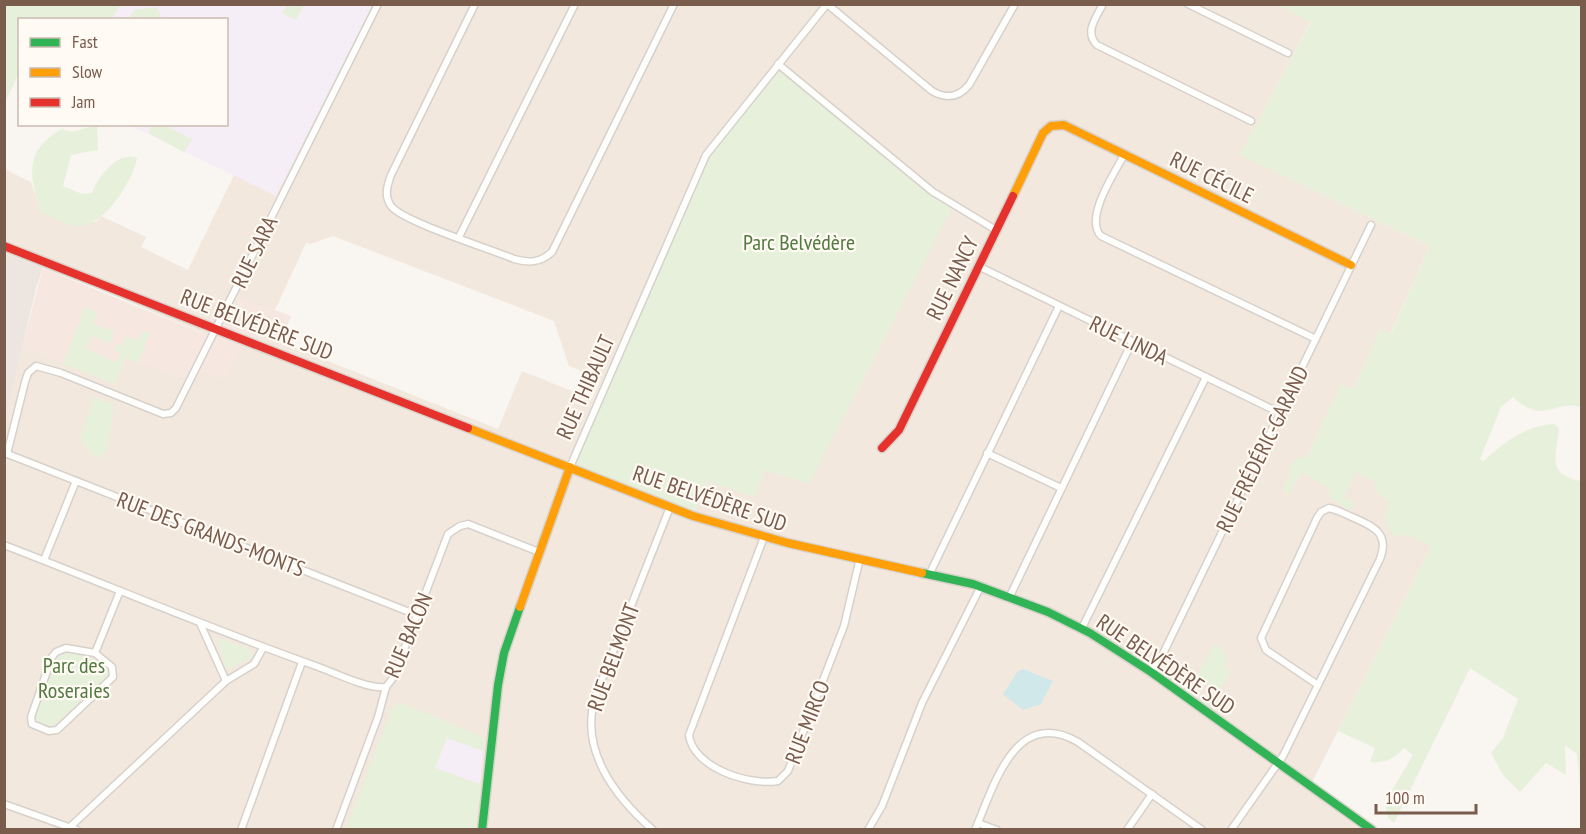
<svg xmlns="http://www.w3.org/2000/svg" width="1586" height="834" font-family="'PT Sans Narrow',sans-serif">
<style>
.residential{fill:#f2e8de}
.commercial{fill:#f6e8e1}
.industrial{fill:#ede5e0}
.education{fill:#f6eef6}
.green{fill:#e7f0db}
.water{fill:#d0e8ea}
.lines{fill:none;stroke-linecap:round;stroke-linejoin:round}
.street-casing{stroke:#d7d1cb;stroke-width:9}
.fast-casing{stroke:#d9d2cb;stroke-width:11}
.slow-casing{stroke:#d9d2cb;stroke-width:11}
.jam-casing{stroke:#d9d2cb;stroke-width:11}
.street{stroke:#fefefd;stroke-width:6}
.fast{stroke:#30b455;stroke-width:8}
.slow{stroke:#ff9f0a;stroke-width:8}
.jam{stroke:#e5322d;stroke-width:8}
.labels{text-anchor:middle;stroke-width:4.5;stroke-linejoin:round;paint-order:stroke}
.street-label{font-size:22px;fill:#7a5c4d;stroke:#fffaf3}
.park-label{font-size:22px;fill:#537a41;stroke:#fffaf3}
</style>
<rect width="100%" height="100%" fill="#f9f5f0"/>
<path class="residential" d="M372 5H1278L1311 21 1241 155 1430 246 1390 335 1380 330 1353 390 1341 385 1453 504 1308 790 1361 829H5L4 418 22 347 115 383 125 358 139 363 190 365 248 329 498 429 522 371 592 399 601 379 569 366 554 321 333 236 311 244 306 243 274 312 229 321 203 333 99 289 5 254 4 169 31 182 41 212 96 222 101 216 146 237 141 247 188 270 234 175 276 195Z"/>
<path class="commercial" d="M43 268 202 333 211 314 229 321 240 297 274 312 275 310 291 316 281 342 248 329 226 381 190 365 184 378 125 358 115 384 22 347Z"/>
<path class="industrial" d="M5 254 43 268 37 285 5 418Z"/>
<g class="education">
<path d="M7 5H372L276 196 129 125 226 124V20H20L19 73 4 10Z"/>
<path d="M423 728 483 751 480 784 435 768Z"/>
</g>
<g class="green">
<path d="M287 4 304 5 296 20 282 13Z"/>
<path d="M4 5 5 4 120 5 112 19 20 20 19 73 5 102Z"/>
<path d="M1278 5H1581V407C1554 399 1544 426 1513 397L1501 407 1480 459 1483 462C1500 444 1529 424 1555 424L1559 429C1556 456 1546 475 1581 481V791L1577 754 1565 745 1566 775 1546 763 1520 792 1503 775 1491 753 1503 738 1518 699 1470 668 1394 823 1388 818 1385 802 1413 755 1404 748C1392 760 1386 763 1370 762L1375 748 1338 731 1432 545 1425 544 1414 537 1392 535 1384 518 1390 503 1375 490 1374 481 1356 472 1344 497 1354 503 1352 511 1332 500 1329 496 1330 488 1301 472 1288 496 1283 490 1293 460 1304 458 1309 452 1341 385 1353 390 1380 330 1391 334 1430 246 1240 155 1311 22Z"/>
<path d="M156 7 161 15 159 19H129L134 10Z"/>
<path d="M778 64 953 206 809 484 765 470 754 497 708 481 693 516 570 467 703 161Z"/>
<path d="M153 124 164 125 192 139 184 152 148 133Z"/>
<path d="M97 125 98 150 71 155 63 186 82 194 92 193C98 178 116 151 137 158 133 181 102 230 76 226 64 224 51 216 41 212 29 175 24 150 62 129L72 132Z"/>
<path d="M85 307 97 312 93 324 114 332 110 343 91 336 86 348 114 362 118 361 121 353 114 350 117 344 122 346 126 337 138 341 143 330 150 333 138 363 125 358 115 384 63 364Z"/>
<path d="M94 397 114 405C110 421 113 447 101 458L90 453 80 437Z"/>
<path d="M216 637 250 649 253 656 229 669 226 667Z"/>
<path d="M1215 644 1227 654 1225 668 1231 671 1219 693 1196 676Z"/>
<path d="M65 651C79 654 106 658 110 674L52 727 36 722 34 717 57 658Z"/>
<path d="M399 702 485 738 483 751 447 738 435 768 481 785 475 829H346L392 708Z"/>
</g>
<path class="water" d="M1023 669 1053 681 1041 704 1023 710 1003 694 1018 671Z"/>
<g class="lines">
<g class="street-casing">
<g id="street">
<path d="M475 4 391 175C387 186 384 196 391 206 403 222 491 249 514 259 529 263 540 263 552 252L674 4"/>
<path d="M827 4 932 91C946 99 958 98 969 85L1015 4"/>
<path d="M1103 4C1096 18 1084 32 1097 45L1251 121"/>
<path d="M1188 4 1288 53"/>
<path d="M778 64 933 192 996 230"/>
<path d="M1124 155C1114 174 1084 218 1101 236L1316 339"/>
<path d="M459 237 575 4"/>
<path d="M978 266 1280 413"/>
<path d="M5 453 417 615"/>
<path d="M987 453 1061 488"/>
<path d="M7 454 25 382 28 373 36 366 61 373 163 414 171 413 176 408 378 4"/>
<path d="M570 467 706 155 827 4"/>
<path d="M764 537 689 735C693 768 750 786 778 781L788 771 844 626 860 558"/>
<path d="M4 545C108 585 211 629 316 666 333 672 369 690 386 687"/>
<path d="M44 560 76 481"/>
<path d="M930 573 1059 306"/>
<path d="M1010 596 1132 342"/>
<path d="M200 623 226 681"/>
<path d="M1082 628 1206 377"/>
<path d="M66 648 95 653 112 667 113 677 57 730 49 731 32 724 31 717 52 657 56 652Z"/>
<path d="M95 653 120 591"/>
<path d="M1151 672 1159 662 1371 225"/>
<path d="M4 804 77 830"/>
<path d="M978 823 997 830"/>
<path d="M70 827 226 681 254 664 263 648"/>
<path d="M241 830 302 662"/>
<path d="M336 830 378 717 386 687 393 678 448 534 460 526 468 524 539 552"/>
<path d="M653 830C614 796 578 748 596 695L670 507"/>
<path d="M868 830 882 806 922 703 981 586"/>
<path d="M975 830C994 786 1015 706 1078 742L1202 830"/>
<path d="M1127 830 1152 794"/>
<path d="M1231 830 1283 756 1380 559C1390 533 1373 526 1352 517 1345 514 1338 510 1329 508L1321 512 1317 518 1261 638 1266 650 1318 685"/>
</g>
</g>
<g class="fast-casing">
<g id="fast">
<path d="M922 573 973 584 1048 612 1090 633 1151 672 1372 830"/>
<path d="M482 830 498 685 504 653 520 607"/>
</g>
</g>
<g class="slow-casing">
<g id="slow">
<path d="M1013 196 1043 133 1051 126 1064 125 1351 265"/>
<path d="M468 428 693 516 788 543 922 573"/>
<path d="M520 607 570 467"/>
</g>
</g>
<g class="jam-casing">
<g id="jam">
<path d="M4 246 468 428"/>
<path d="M882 448 899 430 1013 196"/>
</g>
</g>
<use href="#street" class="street"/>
<use href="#fast" class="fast"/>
<use href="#slow" class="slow"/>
<use href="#jam" class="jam"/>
</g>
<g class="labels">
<g class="street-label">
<text transform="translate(1212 177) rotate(26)" y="8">RUE CÉCILE</text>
<text transform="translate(254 252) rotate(-64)" y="8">RUE SARA</text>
<text transform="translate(952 278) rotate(-64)" y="8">RUE NANCY</text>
<text transform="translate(257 324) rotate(21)" y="8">RUE BELVÉDÈRE SUD</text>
<text transform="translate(1129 340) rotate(26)" y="8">RUE LINDA</text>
<text transform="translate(585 387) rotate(-66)" y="8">RUE THIBAULT</text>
<text transform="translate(1262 449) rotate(-64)" y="8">RUE FRÉDÉRIC-GARAND</text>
<text transform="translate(710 498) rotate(19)" y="8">RUE BELVÉDÈRE SUD</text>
<text transform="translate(211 534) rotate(21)" y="8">RUE DES GRANDS-MONTS</text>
<text transform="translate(408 635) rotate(-67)" y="8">RUE BACON</text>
<text transform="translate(613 657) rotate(-70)" y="8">RUE BELMONT</text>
<text transform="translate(1166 664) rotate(34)" y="8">RUE BELVÉDÈRE SUD</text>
<text transform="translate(807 722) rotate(-69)" y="8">RUE MIRCO</text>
</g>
<g class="park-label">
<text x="799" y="250">Parc Belvédère</text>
<text x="74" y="673">Parc des<tspan x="74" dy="25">Roseraies</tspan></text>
</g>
</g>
<rect width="1586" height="834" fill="none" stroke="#7a5c4d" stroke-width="12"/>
<rect x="18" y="18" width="210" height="108" fill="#fffaf3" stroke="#cabbb1" stroke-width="1.5"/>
<rect x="30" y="38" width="30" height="9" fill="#30b455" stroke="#cabbb1" stroke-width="1.5"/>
<text x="72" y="48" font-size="18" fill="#7a5c4d">Fast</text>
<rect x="30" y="68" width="30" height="9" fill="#ff9f0a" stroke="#cabbb1" stroke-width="1.5"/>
<text x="72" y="78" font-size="18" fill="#7a5c4d">Slow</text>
<rect x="30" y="98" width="30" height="9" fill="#e5322d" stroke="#cabbb1" stroke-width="1.5"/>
<text x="72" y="108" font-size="18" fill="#7a5c4d">Jam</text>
<path d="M1376 804v9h100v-9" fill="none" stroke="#7a5c4d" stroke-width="3"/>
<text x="1385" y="804" font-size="18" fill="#7a5c4d" stroke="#fffaf3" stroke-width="4.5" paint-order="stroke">100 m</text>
</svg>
